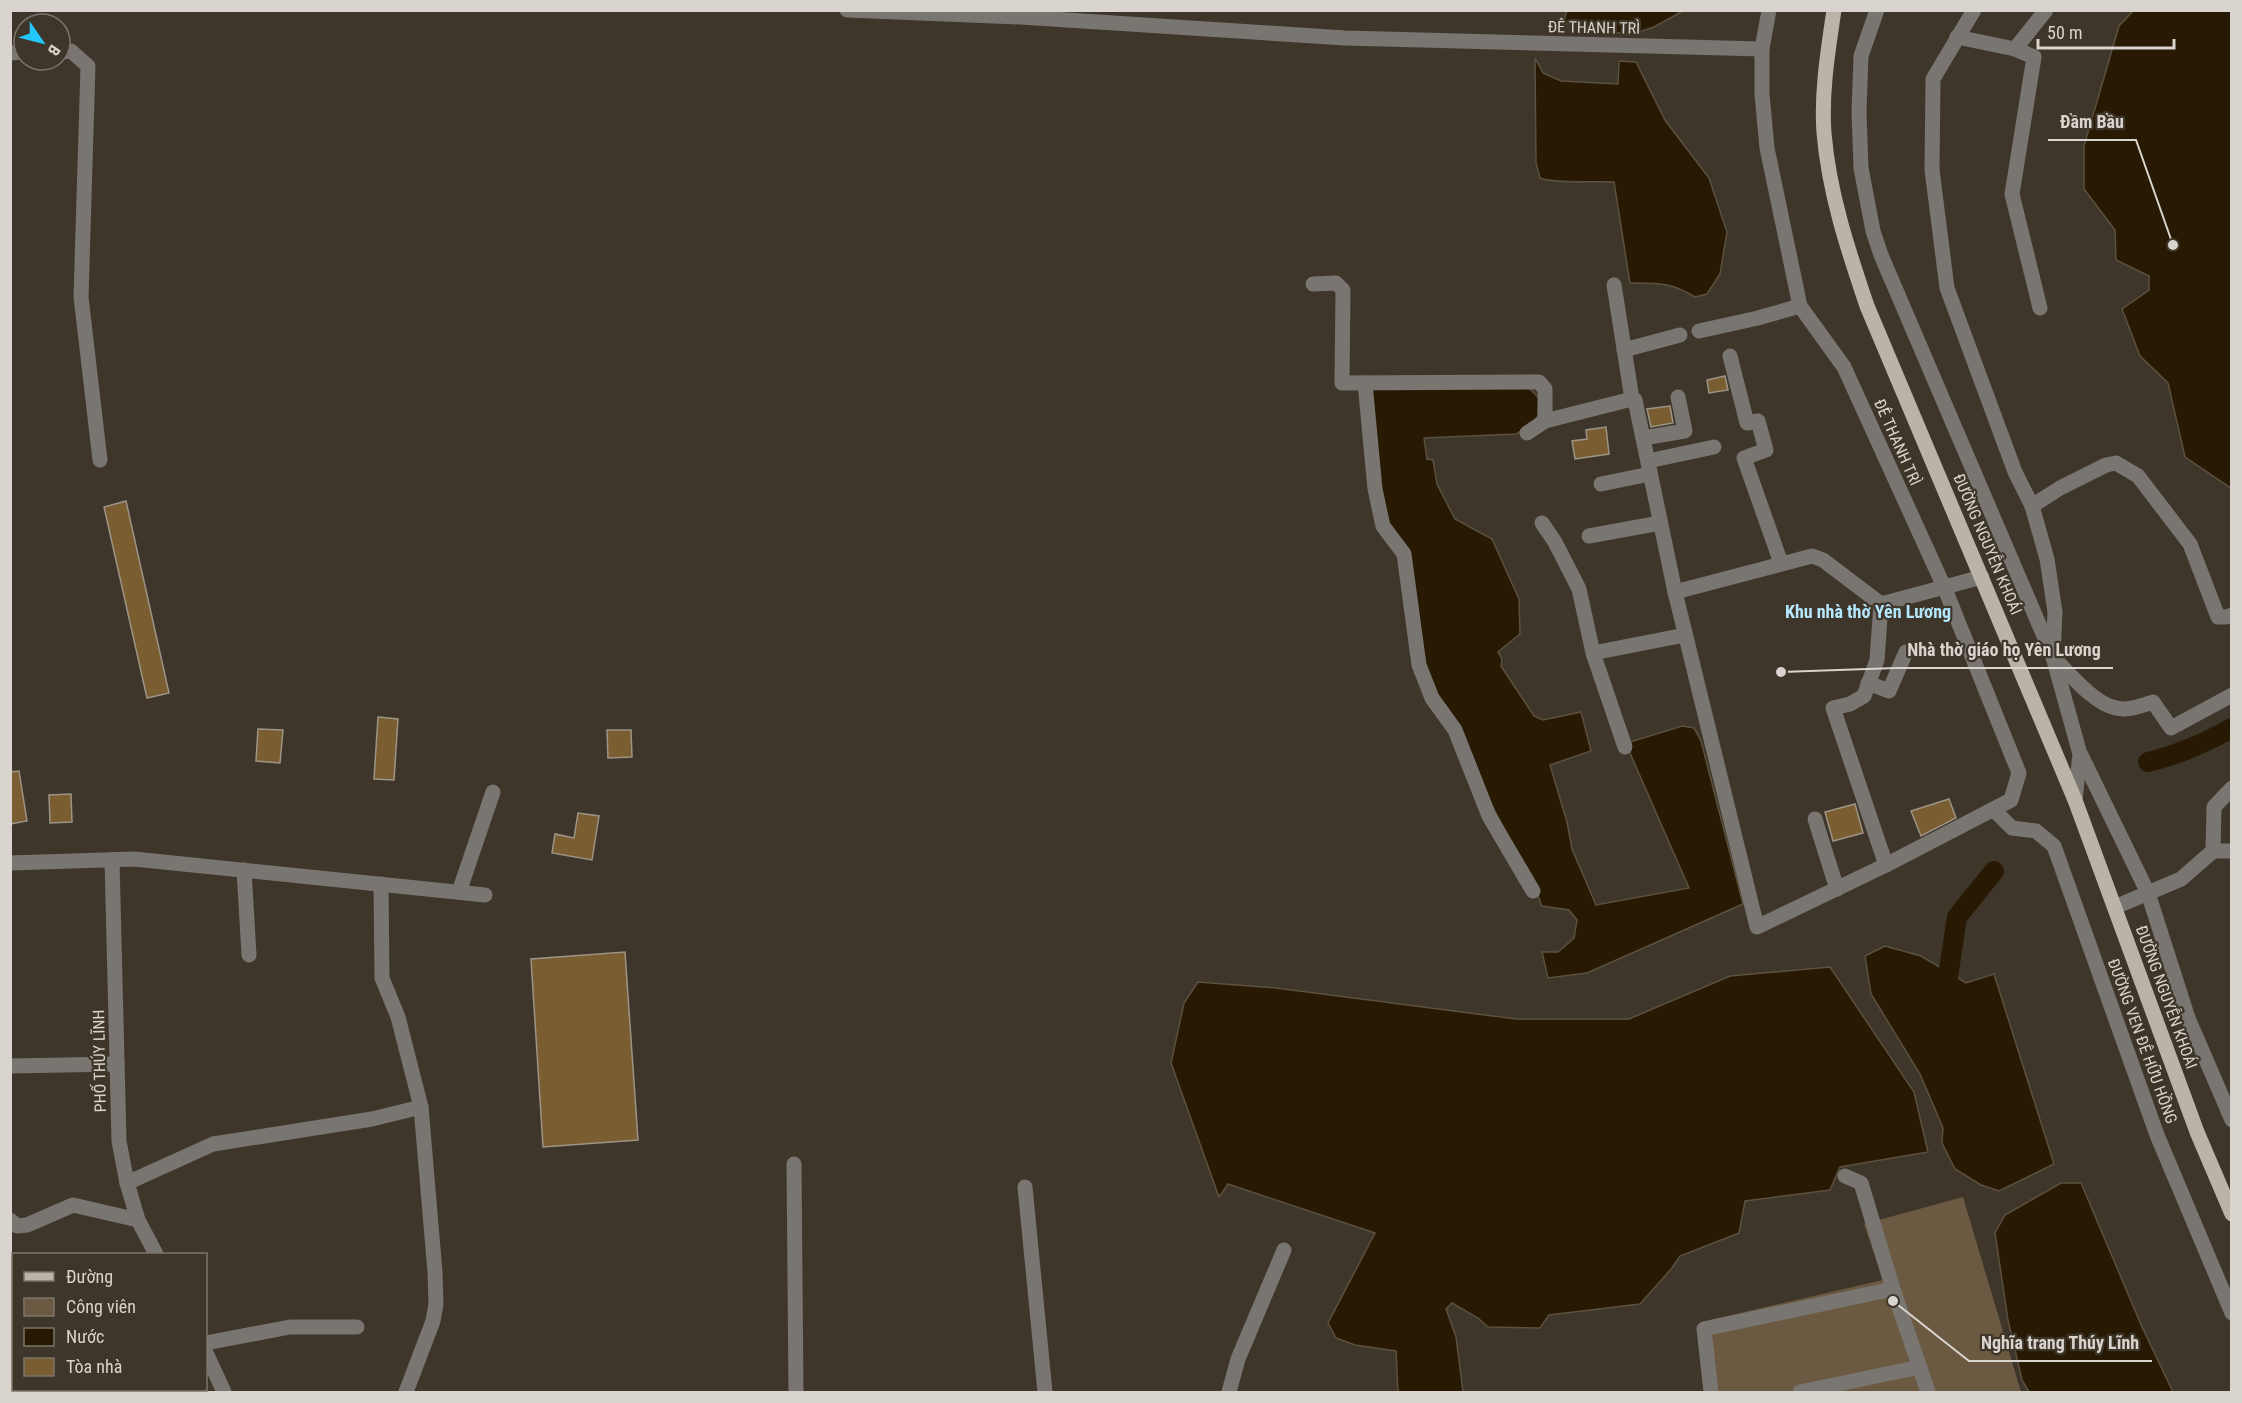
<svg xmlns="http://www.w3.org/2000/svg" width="2242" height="1403" font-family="'Roboto Condensed',sans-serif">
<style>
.green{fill:#6b5a41}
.water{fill:#271902;stroke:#5c513f;stroke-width:1.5}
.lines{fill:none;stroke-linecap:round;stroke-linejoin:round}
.canal{stroke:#271902;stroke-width:20}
.building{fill:#7a5d31;stroke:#9d9487;stroke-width:1.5}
.minor{stroke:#797570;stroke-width:15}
.major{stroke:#bbb3a7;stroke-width:15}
.labels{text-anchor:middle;stroke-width:4.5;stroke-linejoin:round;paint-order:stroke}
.street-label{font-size:16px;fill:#d9d4cd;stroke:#3e362a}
.neighbourhood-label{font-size:18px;font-weight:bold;fill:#b4e7fd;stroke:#3e362a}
.leader{fill:none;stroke:#d9d4cd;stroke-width:2}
.callout-dot{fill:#d9d4cd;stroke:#3e362a;stroke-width:2}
.callout-label{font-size:18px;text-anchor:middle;font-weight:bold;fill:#d9d4cd;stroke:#3e362a;stroke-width:4.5;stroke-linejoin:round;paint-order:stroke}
</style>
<rect width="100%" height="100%" fill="#3e362a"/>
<path class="green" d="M1963 1197 2021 1392H1707L1701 1322 1883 1280 1864 1224Z"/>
<g class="water">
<path d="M1567 11V10L1683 11 1654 27 1630 35 1563 23Z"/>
<path d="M2133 11H2231V488L2185 457 2168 383 2140 356 2122 309 2149 290V276L2116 260 2115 230 2084 189V146L2119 26Z"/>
<path d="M1535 58 1543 73 1561 81 1618 84 1619 61 1636 62 1665 120 1709 178 1727 232 1720 274 1707 294 1695 297C1672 282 1656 283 1630 283L1614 182C1594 181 1555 184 1540 178L1536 163Z"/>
<path d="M1375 387H1528L1539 398 1538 416 1531 424 1516 434 1424 438 1427 459 1433 460 1437 484 1455 519 1492 539 1519 599 1520 634 1498 652 1502 659 1501 666 1534 716 1543 720 1581 712 1591 751 1550 765 1567 822 1572 849 1596 905 1689 888 1630 753V742L1682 726 1694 728 1701 741 1743 904 1587 973 1548 978 1542 952H1558L1574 938 1577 920 1569 910 1542 906 1534 886 1434 695 1422 663 1409 555 1384 521 1368 395Z"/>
<path d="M1885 946 1921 956 1966 983 1994 974 2054 1164 1999 1191 1981 1185 1955 1169 1942 1143 1943 1128 1920 1074 1871 994 1865 956Z"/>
<path d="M1830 967 1914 1092 1928 1152 1840 1167 1830 1190 1745 1201 1739 1233 1680 1256 1672 1268 1640 1304 1549 1315 1540 1328 1488 1327 1478 1318 1452 1303 1446 1309 1456 1337 1463 1392H1398L1396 1351 1355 1345 1336 1338 1328 1323 1375 1233 1228 1184 1219 1197 1171 1063 1184 1003 1198 982 1276 988 1516 1019H1629L1730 976Z"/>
<path d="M2061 1183H2081L2142 1327 2173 1392H2029L2022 1380 2008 1320 1995 1233 2005 1215Z"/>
</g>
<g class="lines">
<g class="canal">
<path d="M2148 762C2178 755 2205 743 2232 728"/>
<path d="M1947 983 1957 917 1994 871"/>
</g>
</g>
<g class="building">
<path d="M1725 376 1728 390 1709 393 1707 380Z"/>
<path d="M1670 406 1673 423 1651 427 1647 409Z"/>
<path d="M1606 427 1609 454 1575 459 1572 441 1587 439 1586 430Z"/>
<path d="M126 501 169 693 147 698 104 507Z"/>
<path d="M378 717 398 719 394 780 374 779Z"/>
<path d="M258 729 283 730 280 763 256 761Z"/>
<path d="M607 730H631L632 757 608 758Z"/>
<path d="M19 771 27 821 10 824V772Z"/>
<path d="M71 794 72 822 50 823 49 795Z"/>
<path d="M1949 799 1956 818 1921 836 1911 811Z"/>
<path d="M1855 804 1863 833 1833 841 1825 812Z"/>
<path d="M578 813 599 816 592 860 552 853 555 834 574 838Z"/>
<path d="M625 952 638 1140 543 1147 531 959Z"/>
</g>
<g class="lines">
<g class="minor">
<path d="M847 10 1021 17 1345 38 1762 49"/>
<path d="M1877 10 1861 56 1859 112 1861 168 1873 231 1881 255 2053 657 2080 754 2075 800"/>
<path d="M1974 10 1933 79 1932 170 1947 288 2015 472 2032 506 2047 559 2055 612 2053 657C2068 672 2094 704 2116 708 2128 711 2141 706 2153 702L2171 728 2232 695"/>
<path d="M1957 37 2015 49 2034 57 2012 194 2040 308"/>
<path d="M2015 49 2046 10"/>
<path d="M60 52 71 51 88 66 81 297 100 460"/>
<path d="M10 53 24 52"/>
<path d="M1313 284 1336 283 1343 290 1342 383 1539 382 1545 389V421"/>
<path d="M1614 285 1632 399"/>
<path d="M1699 331 1758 318 1800 306"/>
<path d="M1624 350 1680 335"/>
<path d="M1730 356 1747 423 1758 421 1766 450 1744 458 1781 563"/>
<path d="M1365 383 1375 489 1383 526 1404 554 1419 665 1432 698 1455 730 1489 816 1533 891"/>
<path d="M1527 433 1545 421 1632 399 1635 400 1675 592 1757 927 1886 865 2011 800 2019 773 1945 589 1844 367 1800 306 1767 148 1762 94V49L1769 10"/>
<path d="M1643 438 1685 431 1678 397"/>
<path d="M1648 461 1714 447"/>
<path d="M1601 484 1650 474"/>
<path d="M2032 506 2060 488 2106 465 2116 463 2138 476 2190 544 2218 617H2226L2232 615"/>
<path d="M1542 523 1555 542 1579 589 1593 653 1625 747"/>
<path d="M1589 536 1660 523"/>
<path d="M1675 592 1812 556 1823 560 1881 604 1982 577"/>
<path d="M1881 604 1877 660 1864 696 1850 704 1833 708 1886 865"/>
<path d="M1593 653 1685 635"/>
<path d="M1868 683 1889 691 1906 652"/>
<path d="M2081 755 2148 893 2188 1018 2232 1120"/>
<path d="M1994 810 2012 828 2036 831 2054 846 2157 1135 2232 1313"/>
<path d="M1815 819 1837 889"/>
<path d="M2213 851H2232"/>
<path d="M112 860 119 1141 127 1183 138 1220 156 1254"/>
<path d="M10 863 134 859 485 895"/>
<path d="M244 870 249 955"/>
<path d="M381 884 382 978 398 1017 421 1107 435 1272 436 1304 433 1321 406 1392"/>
<path d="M459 892 493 792"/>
<path d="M2115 907 2181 879 2213 851 2214 807 2232 788"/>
<path d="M10 1066 117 1064"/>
<path d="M794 1164 796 1392"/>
<path d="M1845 1176 1861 1183 1893 1289 1928 1392"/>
<path d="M127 1183 213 1144 372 1119 421 1107"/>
<path d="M1025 1187 1045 1392"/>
<path d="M10 1220 17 1226 27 1225 73 1205 138 1220"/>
<path d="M206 1343 290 1327H357"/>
<path d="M206 1353 224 1392"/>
<path d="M1229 1392 1238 1359 1284 1250"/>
<path d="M1711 1392 1704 1329 1893 1289"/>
<path d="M1800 1392 1920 1367"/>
</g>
<path class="major" d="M1834 10C1828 51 1821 93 1824 133 1829 193 1848 250 1867 306L2075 800 2197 1132 2232 1214"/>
</g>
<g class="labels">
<g class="street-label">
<text transform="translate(1594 27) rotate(1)" y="6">ĐÊ THANH TRÌ</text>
<text transform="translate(1898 442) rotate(66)" y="6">ĐÊ THANH TRÌ</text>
<text transform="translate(1988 544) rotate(67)" y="6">ĐƯỜNG NGUYỄN KHOÁI</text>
<text transform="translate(2167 997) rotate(70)" y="6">ĐƯỜNG NGUYỄN KHOÁI</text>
<text transform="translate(2143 1041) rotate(70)" y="6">ĐƯỜNG VEN ĐÊ HỮU HỒNG</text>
<text transform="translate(99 1061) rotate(-91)" y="6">PHỐ THÚY LĨNH</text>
</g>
<g class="neighbourhood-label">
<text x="1868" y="618">Khu nhà thờ Yên Lương</text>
</g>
</g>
<path class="leader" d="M2173 245L2136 140H2048M1781 672L1896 668H2113M1893 1301L1969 1361H2152"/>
<g class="callout-dot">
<circle cx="2173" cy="245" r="6"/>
<circle cx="1781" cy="672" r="6"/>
<circle cx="1893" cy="1301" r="6"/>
</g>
<g class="callout-label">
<text x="2092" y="128">Đầm Bầu</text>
<text x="2004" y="656">Nhà thờ giáo họ Yên Lương</text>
<text x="2060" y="1349">Nghĩa trang Thúy Lĩnh</text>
</g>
<rect width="2242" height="1403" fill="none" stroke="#d9d4cd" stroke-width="24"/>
<rect x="12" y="1253" width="195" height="138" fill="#3e362a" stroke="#7c756b" stroke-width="1.5"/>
<rect x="24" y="1272" width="30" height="9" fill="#bbb3a7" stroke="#7c756b" stroke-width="1.5"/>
<text x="66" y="1283" font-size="18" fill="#d9d4cd">Đường</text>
<rect x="24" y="1298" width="30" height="18" fill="#6b5a41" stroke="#7c756b" stroke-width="1.5"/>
<text x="66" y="1313" font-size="18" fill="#d9d4cd">Công viên</text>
<rect x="24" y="1328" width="30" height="18" fill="#271902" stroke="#7c756b" stroke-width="1.5"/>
<text x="66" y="1343" font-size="18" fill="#d9d4cd">Nước</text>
<rect x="24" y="1358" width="30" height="18" fill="#7a5d31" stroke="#7c756b" stroke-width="1.5"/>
<text x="66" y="1373" font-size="18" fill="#d9d4cd">Tòa nhà</text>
<g transform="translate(42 42) rotate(125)"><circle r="28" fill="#3e362a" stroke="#7c756b" stroke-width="1.5"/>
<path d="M0-4.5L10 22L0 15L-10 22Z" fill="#23c9fe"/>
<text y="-9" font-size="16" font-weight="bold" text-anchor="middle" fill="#d9d4cd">B</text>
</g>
<path d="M2038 39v9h136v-9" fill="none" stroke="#d9d4cd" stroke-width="3"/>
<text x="2047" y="39" font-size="18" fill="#d9d4cd" stroke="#3e362a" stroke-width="4.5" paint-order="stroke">50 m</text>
</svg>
